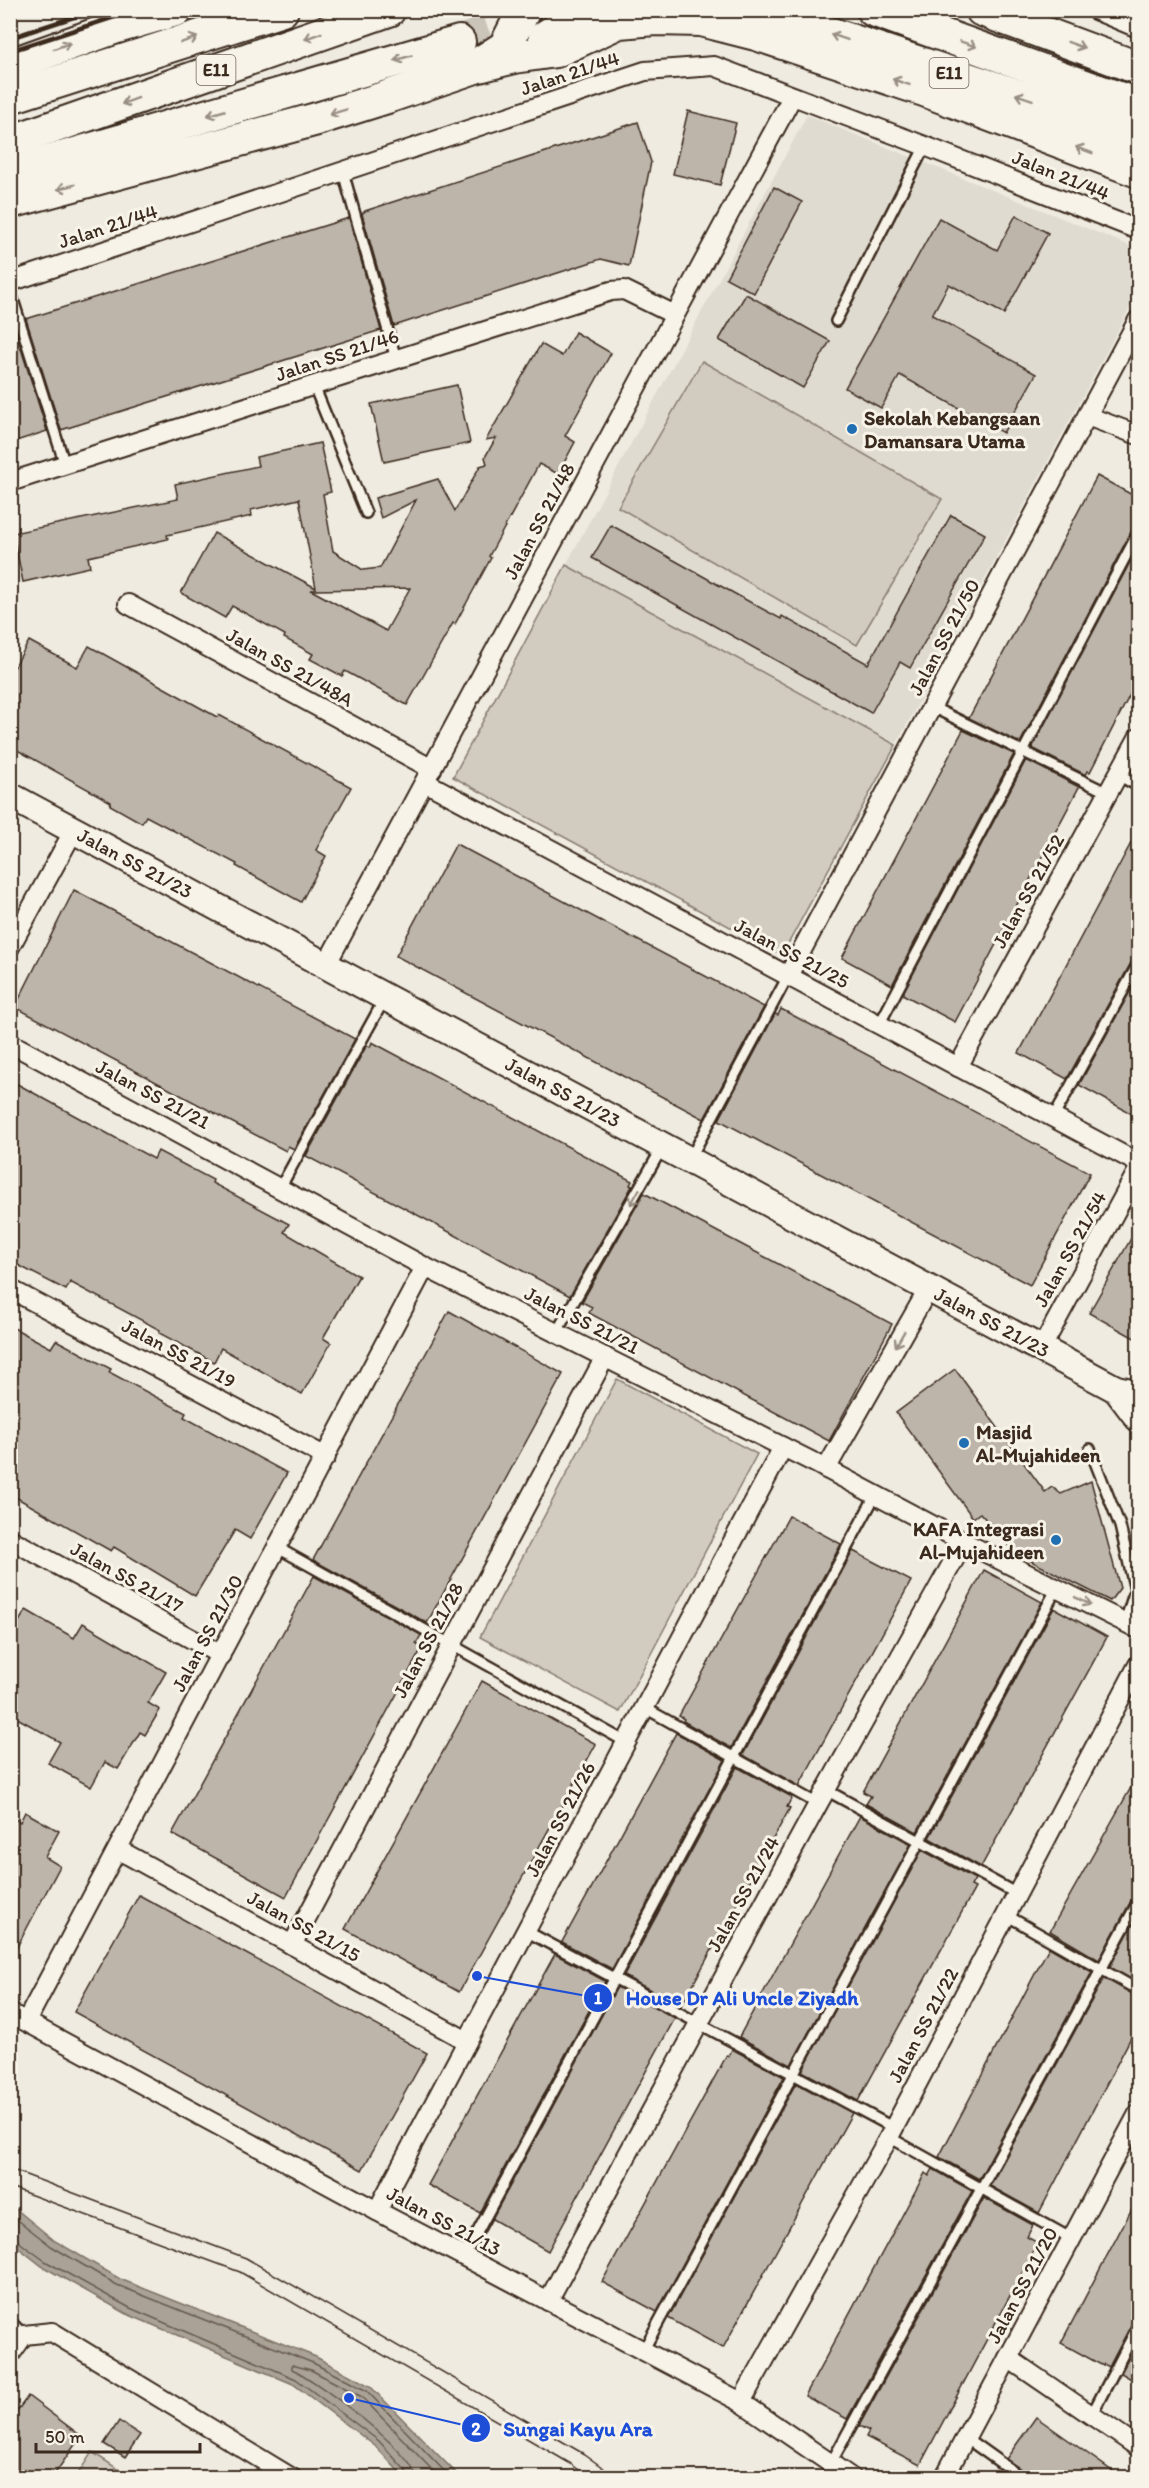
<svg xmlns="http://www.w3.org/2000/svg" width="1149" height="2488" font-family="Itim,sans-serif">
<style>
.built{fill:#e0dbd0}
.green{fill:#d1cbc0;stroke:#867a6f;stroke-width:1.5}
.water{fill:#aaa296;stroke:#7e7266;stroke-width:1.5}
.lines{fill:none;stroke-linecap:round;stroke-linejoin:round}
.shore{stroke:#675a4e;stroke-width:1.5}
.building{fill:#bdb5aa;stroke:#3b2a1e;stroke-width:1.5;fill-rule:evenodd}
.highway-tunnel{stroke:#cbc4b9;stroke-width:32;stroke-dasharray:32 16;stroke-linecap:butt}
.lane-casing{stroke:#3b2a1e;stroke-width:14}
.street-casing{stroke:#3b2a1e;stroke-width:22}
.secondary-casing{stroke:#3b2a1e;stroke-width:30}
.highway-casing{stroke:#3b2a1e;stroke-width:36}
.lane{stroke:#f7f3e8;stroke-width:9}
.street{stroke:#f7f3e8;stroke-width:18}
.secondary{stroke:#f7f3e8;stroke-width:26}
.highway{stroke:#f7f3e8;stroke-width:32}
.tram{stroke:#3b2a1e;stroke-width:1.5}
.rail{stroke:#3b2a1e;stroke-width:4.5}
.oneway{stroke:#998e83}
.poi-dot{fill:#1f6fb2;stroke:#f7f3e8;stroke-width:2}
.labels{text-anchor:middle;stroke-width:6;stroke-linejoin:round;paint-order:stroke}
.shield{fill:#f7f3e8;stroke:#73665b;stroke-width:1.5}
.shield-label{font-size:18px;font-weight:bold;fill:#3b2a1e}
.street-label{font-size:20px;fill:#3b2a1e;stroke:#f7f3e8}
.poi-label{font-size:20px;font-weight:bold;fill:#3b2a1e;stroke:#f7f3e8;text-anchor:start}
.leader{fill:none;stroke:#1d4ed8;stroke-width:2}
.callout-dot{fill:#1d4ed8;stroke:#f7f3e8;stroke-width:2}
.mark-label{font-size:18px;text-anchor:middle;font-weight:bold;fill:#fff}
.callout-label{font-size:21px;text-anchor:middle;font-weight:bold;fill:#1d4ed8;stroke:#f7f3e8;stroke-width:6;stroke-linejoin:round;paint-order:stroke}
</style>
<rect width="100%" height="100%" fill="#efebe0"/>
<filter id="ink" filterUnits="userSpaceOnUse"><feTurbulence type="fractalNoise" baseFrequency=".0167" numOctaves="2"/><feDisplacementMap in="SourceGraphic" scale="12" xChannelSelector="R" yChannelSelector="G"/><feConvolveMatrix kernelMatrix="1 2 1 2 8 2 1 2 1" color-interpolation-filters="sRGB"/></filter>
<g filter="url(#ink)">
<path class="built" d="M807 115 1138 249V293L896 745 566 565Z"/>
<g class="green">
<path d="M702 361 942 499 857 645 618 507Z"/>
<path d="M566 565 896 745 782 955 453 777Z"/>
<path d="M617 1379 757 1454 620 1712 480 1637Z"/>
<path d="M92 2452 130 2477H76Z"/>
</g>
<path class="water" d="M11 2205 55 2241 120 2279 316 2357 370 2386 460 2477H404L375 2446 293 2384 127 2314 42 2266 11 2242Z"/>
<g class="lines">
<g class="shore">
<path d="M10 2214 51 2246 117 2285 313 2363 367 2391 451 2478"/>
<path d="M10 2238 15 2239 45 2261 130 2308 296 2379 379 2441 406 2471 408 2478"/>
<path d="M416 2478C414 2453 316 2380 292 2369V2365L311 2370 362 2397 440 2478"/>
</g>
</g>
<g class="building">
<path d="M688 111 736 123 720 185 673 174Z"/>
<path d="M638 122 651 162 629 266 601 259 394 326 362 214 365 211Z"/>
<path d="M774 187 802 202 754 293 726 278Z"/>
<path d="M1016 215 1048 233 1004 314 949 284 932 315 1036 374 1003 433 900 375 881 408 845 388 939 218 997 250Z"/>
<path d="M349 218 381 330 61 430 26 319Z"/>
<path d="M746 294 830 341 803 388 719 340Z"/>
<path d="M10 323H13L47 431 10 443Z"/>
<path d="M575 332 611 353 565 436 575 442 558 474 539 464 489 556 491 558 455 624 453 623 407 705 345 671 342 676 310 659 313 654 284 638 285 635 232 606 225 618 181 593 214 533 316 588 299 499 251 510 252 516 167 535 168 539 88 557 90 567 23 582 13 533 178 499 175 484 258 466 256 457 320 443 331 492 323 494 333 551 363 570 380 568 416 500 381 518 375 498 438 479 455 511 480 466 487 464 485 457 496 438 486 440 541 344 562 356ZM410 588 386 631 311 590H317Z"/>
<path d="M457 385 470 443 384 462 371 404Z"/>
<path d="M1097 476 1138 498V526L1132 530 1020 743 969 718Z"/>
<path d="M951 515 985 534 910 668 900 662 871 713 592 558 611 525 717 584 781 619 782 616 868 664Z"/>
<path d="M1138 547V679L1090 772 1088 771 1086 775 1032 748Z"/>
<path d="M29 641 77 667 89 646 217 717 219 715 351 787 316 850 326 856 301 902 236 866 237 864 146 816 142 823 110 805 111 802 10 746V675Z"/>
<path d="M963 730 1014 754 892 985 842 958Z"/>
<path d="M1026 760 1079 787 955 1022 904 995V991Z"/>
<path d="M1138 830V957L1132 961 1067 1079 1019 1053Z"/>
<path d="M456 844 764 1007 704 1119 396 956Z"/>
<path d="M74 890 355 1039 294 1149 288 1146 286 1151 15 1007Z"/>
<path d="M1138 977V1102L1132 1114 1079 1085Z"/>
<path d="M781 1009 1090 1173 1030 1285 719 1120 775 1014 778 1015Z"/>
<path d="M372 1042 632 1181 630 1185 632 1186 570 1296 306 1156 367 1045 370 1047Z"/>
<path d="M10 1080 154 1159 158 1151 213 1180 212 1183 289 1224 284 1232 359 1276 323 1338 331 1343 302 1394 221 1348 214 1362 159 1333 160 1330 70 1282 66 1290 10 1261Z"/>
<path d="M644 1193 892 1324 829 1441 589 1313 592 1307 582 1302Z"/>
<path d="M1138 1226V1340L1089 1313Z"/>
<path d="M449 1311 563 1374 427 1623 313 1560Z"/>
<path d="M10 1326 51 1348 56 1340 111 1369 109 1372 186 1413 184 1417 287 1473 250 1539 235 1530 195 1596 114 1547 111 1551 10 1494Z"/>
<path d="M955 1369 1045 1492 1052 1487 1061 1494 1091 1481 1120 1588 1110 1601 1017 1554 980 1513 973 1518 896 1413Z"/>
<path d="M789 1516 841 1544 731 1748 683 1721 684 1719 679 1716Z"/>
<path d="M853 1551 911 1581 799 1786 743 1755Z"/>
<path d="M984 1570 1042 1602 917 1832 866 1804 871 1796 863 1792Z"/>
<path d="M314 1576 421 1635 416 1644 422 1648 286 1897 172 1834Z"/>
<path d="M1054 1608 1107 1637 981 1867 929 1838Z"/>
<path d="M26 1610 74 1638 83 1623 166 1672 148 1703 160 1710 145 1735 140 1732 118 1769 105 1762 91 1787 48 1763 60 1742 10 1714V1636Z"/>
<path d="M482 1681 596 1744 459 1992 345 1929Z"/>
<path d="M676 1733 725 1760 612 1969 562 1942Z"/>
<path d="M737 1767 792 1797 787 1807 790 1808 681 2006 624 1976Z"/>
<path d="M1138 1775V1895L1132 1899 1099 1960 1050 1931Z"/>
<path d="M25 1812 59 1831 45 1857 60 1866 10 1960V1816L20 1822Z"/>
<path d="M860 1816 911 1844 791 2065 739 2037Z"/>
<path d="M922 1850 975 1879 971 1886 975 1888 858 2101 802 2071Z"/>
<path d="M139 1895 427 2053 362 2170 74 2012Z"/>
<path d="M1138 1915V1983L1110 1967Z"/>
<path d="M1049 1947 1092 1972 979 2179 939 2157Z"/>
<path d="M555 1954 605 1981 480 2213 428 2185Z"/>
<path d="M1104 1978 1138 1997V2024L1039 2213 990 2186Z"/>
<path d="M617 1987 675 2018 548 2251 492 2219Z"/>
<path d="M732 2049 784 2077 657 2312 602 2282 727 2055 729 2056Z"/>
<path d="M796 2083 852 2113 723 2348 668 2318Z"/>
<path d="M933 2169 972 2191 847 2419 805 2396 925 2173 929 2176Z"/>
<path d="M1138 2197V2319L1132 2323 1109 2367 1104 2364 1103 2366 1061 2343Z"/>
<path d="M984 2198 1033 2225 1027 2237 1038 2243 920 2465 866 2437 869 2431 859 2426Z"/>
<path d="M1138 2340V2383L1121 2373Z"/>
<path d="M28 2396 81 2436 52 2478H10V2421Z"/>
<path d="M1036 2417 1122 2478H1029L1026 2473 1006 2459Z"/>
<path d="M119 2421 140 2435 125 2457 104 2444Z"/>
</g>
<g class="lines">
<path class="highway-tunnel" d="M459 42 537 11"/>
<g class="lane-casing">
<g id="lane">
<path d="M343 172 396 359"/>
<path d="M10 290 65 465"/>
<path d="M836 321 925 146"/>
<path d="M314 386 366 513"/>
<path d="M932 707 1108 793"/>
<path d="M1118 775 1138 786"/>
<path d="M879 1025 1138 533"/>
<path d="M1053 1118 1138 964"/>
<path d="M690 1159 788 976"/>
<path d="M280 1188 385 998"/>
<path d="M556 1333 662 1148"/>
<path d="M1090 1449 1120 1526 1135 1590 1125 1622"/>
<path d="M278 1548 626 1742"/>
<path d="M645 1708 818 1804"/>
<path d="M826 1790 1017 1894"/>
<path d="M1006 1915 1138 1990"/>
<path d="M526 1931 894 2128"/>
<path d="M889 2137 1072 2239"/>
<path d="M464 2257 876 1494"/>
<path d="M10 2321 24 2335"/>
<path d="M643 2351 1057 1588"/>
<path d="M1092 2414 1138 2326"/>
<path d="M966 2438 1022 2478"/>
<path d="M831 2463 1138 1902"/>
</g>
</g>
<g class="street-casing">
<g id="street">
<path d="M1095 10 1138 28"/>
<path d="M10 282 645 71 714 66 925 146 1138 230"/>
<path d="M1087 416 1138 435"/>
<path d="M10 482 611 291 624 290 675 315"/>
<path d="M128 604 432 769"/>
<path d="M425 782 1138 1163"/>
<path d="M10 947 74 830"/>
<path d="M326 965 792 97"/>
<path d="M788 976 1138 320"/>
<path d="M10 1043 425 1267 819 1465 964 1542 1138 1629"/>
<path d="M958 1067 1138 738"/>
<path d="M10 1289 326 1457"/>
<path d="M1041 1349 1138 1170"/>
<path d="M826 1469 929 1288"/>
<path d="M10 1539 221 1655"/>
<path d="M119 1850 467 2041"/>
<path d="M292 1945 605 1357"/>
<path d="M10 2013 377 2211 741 2402 852 2478"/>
<path d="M27 2020 425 1267"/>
<path d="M377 2211 783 1447"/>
<path d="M548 2301 818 1804 964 1542"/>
<path d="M10 2355 24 2335 52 2332 292 2478"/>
<path d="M1008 2358 1138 2447"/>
<path d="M741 2402 889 2137 1138 1665"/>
<path d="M944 2478 1138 2114"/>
</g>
</g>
<g class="secondary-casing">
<g id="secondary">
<path d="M10 796 1116 1389 1138 1393"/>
<path d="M1116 1389 1138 1418"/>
</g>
</g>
<g class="highway-casing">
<g id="highway">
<path d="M759 10 1053 107 1138 138"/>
<path d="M873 10 1138 105"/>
<path d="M982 10 1138 68"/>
<path d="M545 37 587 10"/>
<path d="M480 63 505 47 524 10"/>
<path d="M10 65 114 28 176 10"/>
<path d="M10 97 282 10"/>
<path d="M10 142 389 10"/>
<path d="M10 173 459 42"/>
<path d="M10 202 317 119 387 97 475 67 514 57 556 51 619 22 655 19 701 20 756 34 924 90 1138 171"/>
</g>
</g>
<use href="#lane" class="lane"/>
<use href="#street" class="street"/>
<use href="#secondary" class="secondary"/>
<use href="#highway" class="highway"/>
<g class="tram">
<path d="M10 2169 246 2258 584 2454 617 2478"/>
<path d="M10 2187 240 2272 571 2464 590 2478"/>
</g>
<g class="rail">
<path d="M10 38 95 10"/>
<path d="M10 51 136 10"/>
</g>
</g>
<defs><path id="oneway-shaft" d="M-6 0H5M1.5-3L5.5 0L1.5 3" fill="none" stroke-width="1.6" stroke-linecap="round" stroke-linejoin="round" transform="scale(1.5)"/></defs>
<g class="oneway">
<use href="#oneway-shaft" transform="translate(313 36) rotate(160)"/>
<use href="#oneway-shaft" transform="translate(839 37) rotate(-162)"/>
<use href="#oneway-shaft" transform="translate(189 40) rotate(-18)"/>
<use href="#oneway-shaft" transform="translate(968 44) rotate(19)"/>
<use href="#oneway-shaft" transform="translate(1076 45) rotate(20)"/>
<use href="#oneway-shaft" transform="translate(62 46) rotate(-20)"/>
<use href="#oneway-shaft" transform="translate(403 58) rotate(164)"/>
<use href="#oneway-shaft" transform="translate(901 82) rotate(-161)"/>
<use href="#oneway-shaft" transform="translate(1024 97) rotate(-162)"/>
<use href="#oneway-shaft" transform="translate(130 101) rotate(160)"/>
<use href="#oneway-shaft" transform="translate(338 112) rotate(163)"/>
<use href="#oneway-shaft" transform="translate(216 113) rotate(164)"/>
<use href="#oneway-shaft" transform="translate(1084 150) rotate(-159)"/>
<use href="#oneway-shaft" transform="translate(66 187) rotate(165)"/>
<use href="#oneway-shaft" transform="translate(635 1197) rotate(120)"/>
<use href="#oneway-shaft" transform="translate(900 1339) rotate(120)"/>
<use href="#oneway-shaft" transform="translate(1083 1601) rotate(26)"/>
</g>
</g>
<g class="poi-dot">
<circle cx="852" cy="429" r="6"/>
<circle cx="964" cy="1443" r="6"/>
<circle cx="1056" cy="1540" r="6"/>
</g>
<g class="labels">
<g class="shield">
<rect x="196.5" y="55" width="39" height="30" rx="4.5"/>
<rect x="929.5" y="58" width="39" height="30" rx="4.5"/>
</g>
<g class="shield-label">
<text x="216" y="76">E11</text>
<text x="949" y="79">E11</text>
</g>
<g class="street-label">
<text transform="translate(570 73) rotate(-18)" y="7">Jalan 21/44</text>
<text transform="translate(1061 175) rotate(22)" y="7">Jalan 21/44</text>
<text transform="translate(108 226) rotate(-18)" y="7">Jalan 21/44</text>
<text transform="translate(337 355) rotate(-18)" y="7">Jalan SS 21/46</text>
<text transform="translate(539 521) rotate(-62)" y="7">Jalan SS 21/48</text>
<text transform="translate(944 637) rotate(-62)" y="7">Jalan SS 21/50</text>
<text transform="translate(290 667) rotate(29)" y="7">Jalan SS 21/48A</text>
<text transform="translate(135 863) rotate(28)" y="7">Jalan SS 21/23</text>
<text transform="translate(1028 891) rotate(-61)" y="7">Jalan SS 21/52</text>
<text transform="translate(792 953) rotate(28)" y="7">Jalan SS 21/25</text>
<text transform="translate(563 1092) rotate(28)" y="7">Jalan SS 21/23</text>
<text transform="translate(153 1094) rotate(28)" y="7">Jalan SS 21/21</text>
<text transform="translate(1070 1249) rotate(-61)" y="7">Jalan SS 21/54</text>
<text transform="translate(582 1320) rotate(27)" y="7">Jalan SS 21/21</text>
<text transform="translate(992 1322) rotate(28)" y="7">Jalan SS 21/23</text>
<text transform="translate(179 1353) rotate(28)" y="7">Jalan SS 21/19</text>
<text transform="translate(127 1577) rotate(29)" y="7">Jalan SS 21/17</text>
<text transform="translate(207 1633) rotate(-62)" y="7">Jalan SS 21/30</text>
<text transform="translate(428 1640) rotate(-62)" y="7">Jalan SS 21/28</text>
<text transform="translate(560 1819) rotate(-62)" y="7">Jalan SS 21/26</text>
<text transform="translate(743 1894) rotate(-61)" y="7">Jalan SS 21/24</text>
<text transform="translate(304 1926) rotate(29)" y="7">Jalan SS 21/15</text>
<text transform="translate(923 2025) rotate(-62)" y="7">Jalan SS 21/22</text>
<text transform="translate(444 2221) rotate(28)" y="7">Jalan SS 21/13</text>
<text transform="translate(1022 2285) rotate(-62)" y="7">Jalan SS 21/20</text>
</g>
<g class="poi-label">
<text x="864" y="425">Sekolah Kebangsaan<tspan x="864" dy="23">Damansara Utama</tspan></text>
<text x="976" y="1439">Masjid<tspan x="976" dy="23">Al-Mujahideen</tspan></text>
<text x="1044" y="1536" text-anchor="end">KAFA Integrasi<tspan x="1044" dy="23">Al-Mujahideen</tspan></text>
</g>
</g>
<path class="leader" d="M477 1976L598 1998M349 2398L476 2428"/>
<g class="callout-dot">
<circle cx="477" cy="1976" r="6"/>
<circle cx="349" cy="2398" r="6"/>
<circle cx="598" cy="1998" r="15"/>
<circle cx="476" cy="2428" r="15"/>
</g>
<g class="mark-label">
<text x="598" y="2004">1</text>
<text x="476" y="2435">2</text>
</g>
<g class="callout-label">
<text x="742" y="2005">House Dr Ali Uncle Ziyadh</text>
<text x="578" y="2436">Sungai Kayu Ara</text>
</g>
<rect width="1149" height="2488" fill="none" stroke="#f7f3e8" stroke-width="36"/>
<rect x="18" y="18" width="1113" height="2452" fill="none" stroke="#3b2a1e" stroke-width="2" filter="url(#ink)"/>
<path d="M36 2443v9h164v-9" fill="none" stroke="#3b2a1e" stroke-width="3"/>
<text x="45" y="2443" font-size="18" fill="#3b2a1e" stroke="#f7f3e8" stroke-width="4.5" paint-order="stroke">50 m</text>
</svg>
